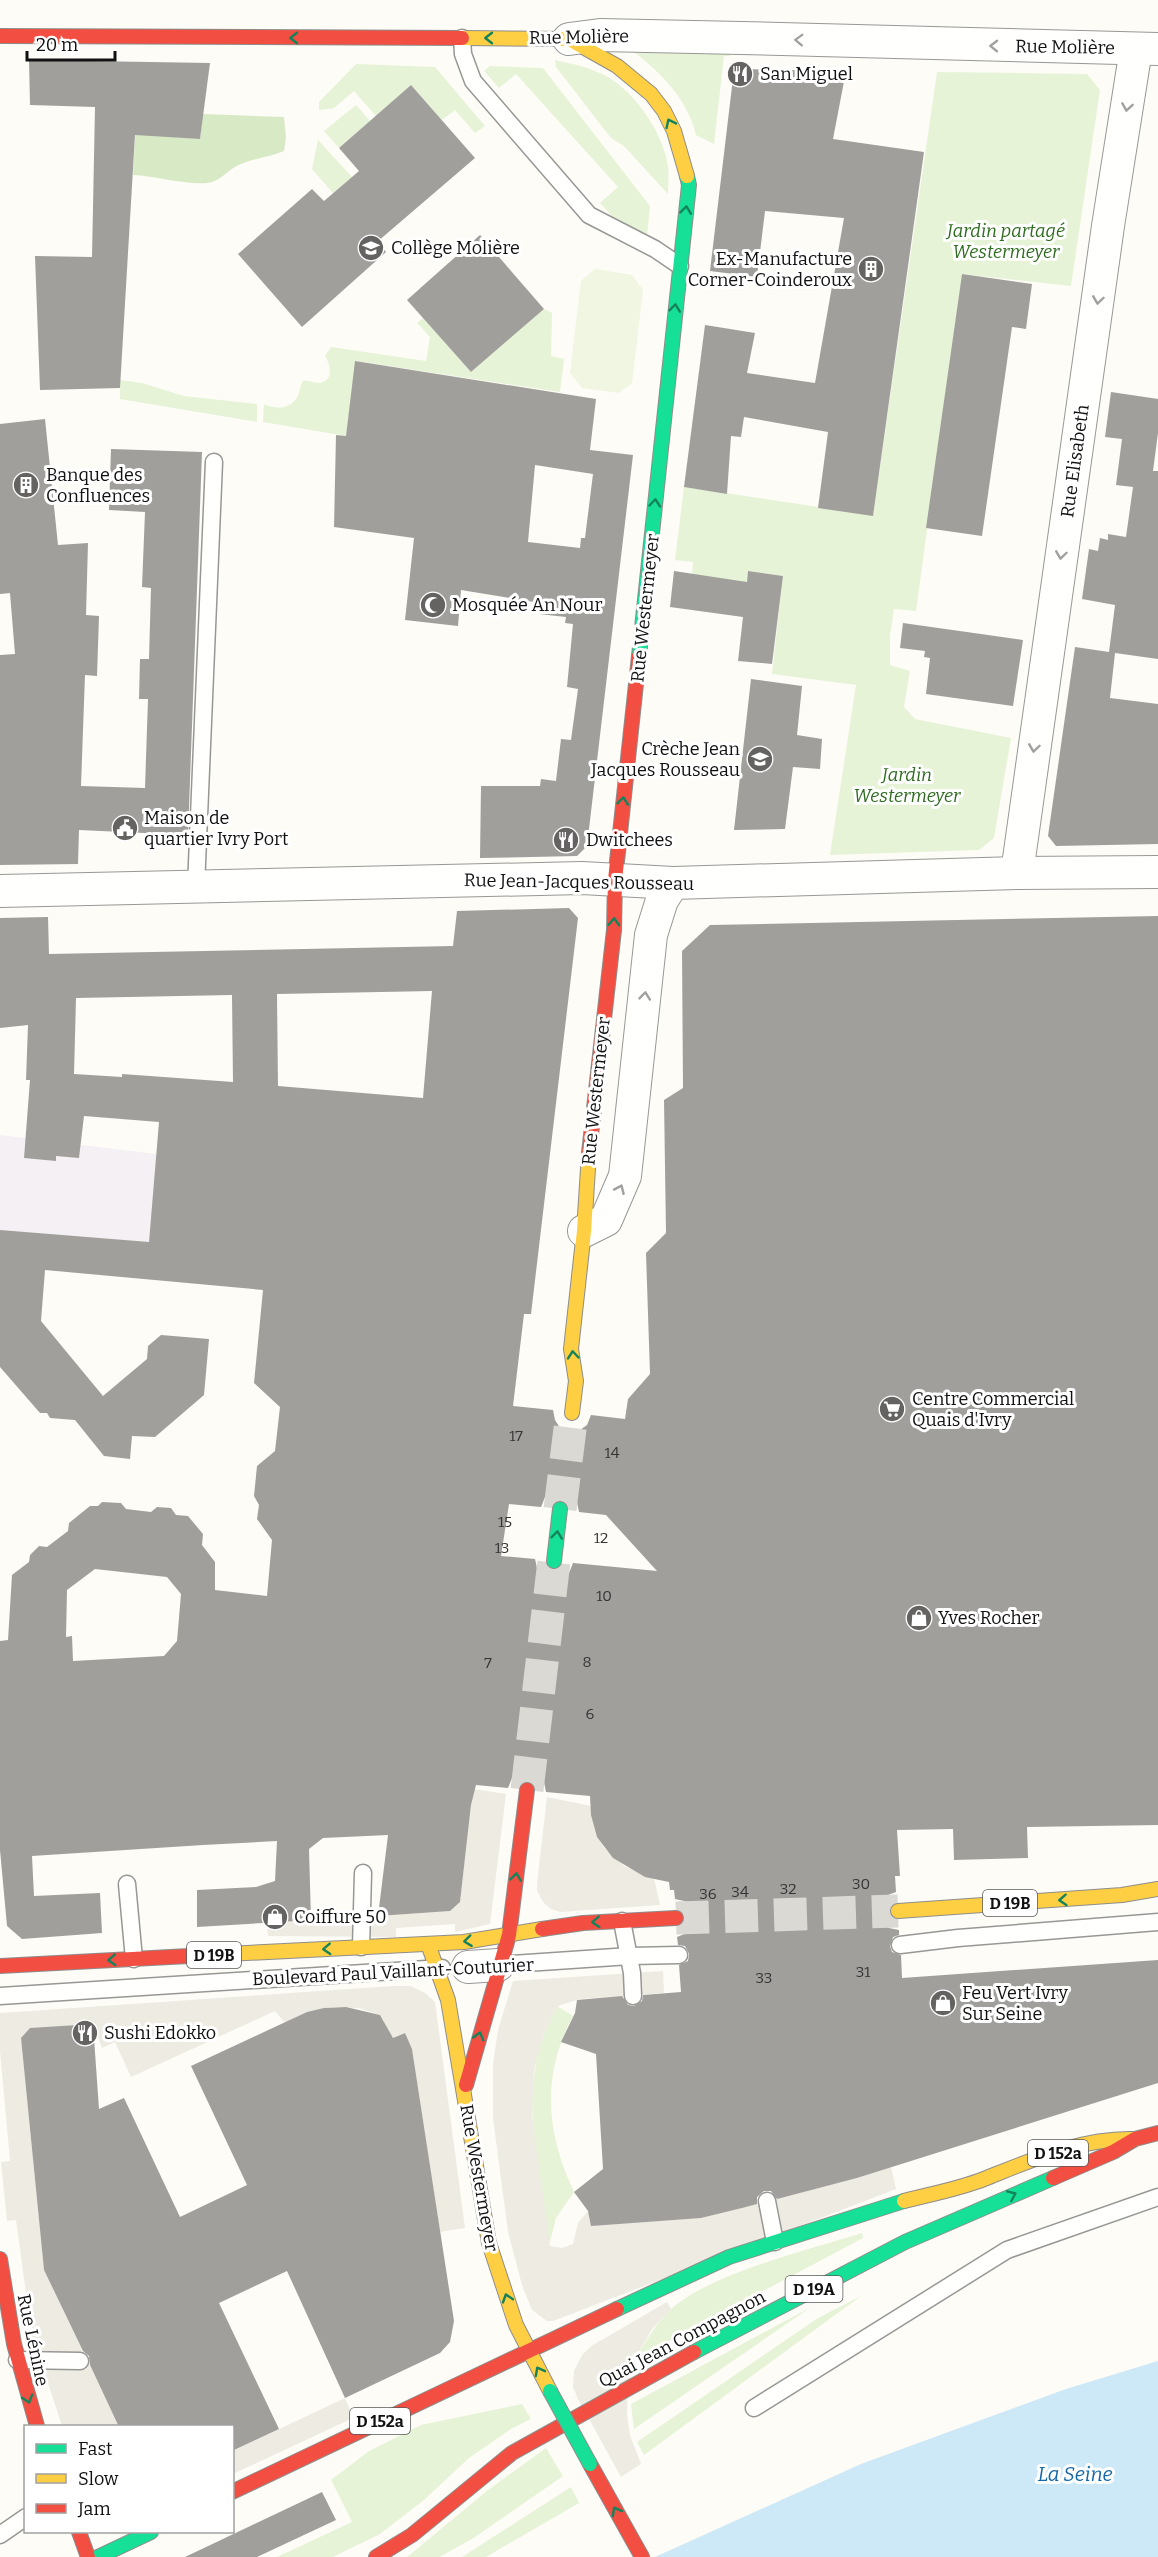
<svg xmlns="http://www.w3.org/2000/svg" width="1158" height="2557" font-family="Bitter,serif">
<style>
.industrial{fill:#f5f0f3}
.green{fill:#e7f3d7}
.forest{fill:#d8eac5}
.pitch{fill:#f0f6e1}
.plaza{fill:#edebe2}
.water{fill:#cde8f7}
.building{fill:#a19f9c;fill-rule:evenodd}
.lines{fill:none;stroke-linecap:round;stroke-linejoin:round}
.secondary-tunnel{stroke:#dad9d4;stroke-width:33;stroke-dasharray:33 16;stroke-linecap:butt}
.primary-tunnel{stroke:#dad9d4;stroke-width:33;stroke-dasharray:33 16;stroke-linecap:butt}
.lane-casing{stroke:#979795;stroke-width:19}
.street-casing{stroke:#979795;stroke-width:34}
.fast-casing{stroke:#8e8d8b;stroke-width:16}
.slow-casing{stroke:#8e8d8b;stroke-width:16}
.jam-casing{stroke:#8e8d8b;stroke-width:16}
.lane{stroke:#fffffe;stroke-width:16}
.street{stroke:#fffffe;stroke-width:32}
.fast{stroke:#16e098;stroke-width:14}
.slow{stroke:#ffcf43;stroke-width:14}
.jam{stroke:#f24e42;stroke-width:14}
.fast-bridge-casing{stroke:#8e8d8b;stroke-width:16;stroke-linecap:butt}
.fast-bridge{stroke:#16e098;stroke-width:14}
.oneway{stroke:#14835b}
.oneway2{stroke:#a0a09f}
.labels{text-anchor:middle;stroke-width:6;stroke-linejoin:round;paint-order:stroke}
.number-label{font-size:15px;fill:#353434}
.shield{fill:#fff;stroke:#585858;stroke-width:1.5}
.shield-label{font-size:16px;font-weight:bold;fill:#111}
.street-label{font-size:18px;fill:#111;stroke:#fff}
.poi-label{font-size:18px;fill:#111;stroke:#fff;text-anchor:start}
.park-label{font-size:18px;font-style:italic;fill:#2f6b1f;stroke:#fff}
.water-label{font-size:20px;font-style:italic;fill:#1768a6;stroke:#fff}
</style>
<rect width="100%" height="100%" fill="#fdfcf7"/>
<path class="industrial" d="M0 1135 156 1154 479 1182 478 1195 0 1265Z"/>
<g class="green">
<path d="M622 44 728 49 730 56H724L714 144 696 135C687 96 654 65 622 44Z"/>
<path d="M555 60C568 63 583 66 595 71 630 83 663 131 668 166 669 175 668 185 668 194L624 146 611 138 556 67Z"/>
<path d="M356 64 435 67 485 126 475 133 455 110 442 120 411 85 376 116 354 91 334 108 319 110V102Z"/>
<path d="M490 66 543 68 650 206 647 236 612 216 600 203 618 187 516 74 499 88 484 71Z"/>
<path d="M937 72 1087 74 1100 90 1071 286 962 274 916 611 894 609 890 636V665L910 671 904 707 915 719 1011 738 994 838 979 850 830 855 856 685 772 674 783 576 748 571 746 589 692 574 693 562 675 560 684 487 873 515Z"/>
<path d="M356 105 370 121 339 148 324 131Z"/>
<path d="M318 140 352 177 333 193 312 169Z"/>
<path d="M544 309 552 313 551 356 564 359 560 392 356 361 346 436 263 422 264 404C274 409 288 410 296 399 300 394 299 387 303 381 309 380 312 383 318 383 334 382 331 365 325 356L331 347 426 361 430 337 417 323 423 318 471 372Z"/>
<path d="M120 380 142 383 184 396 257 404V422L120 399Z"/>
<path d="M557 2006 573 2016C541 2076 546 2132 574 2192L556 2218 549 2246C538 2166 514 2080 557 2006Z"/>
<path d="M862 2233 863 2238 635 2359C646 2341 655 2325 670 2310 710 2273 809 2250 862 2233Z"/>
<path d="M861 2296 644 2455 637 2442 818 2318Z"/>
<path d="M811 2307 634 2429 631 2404Z"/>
<path d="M522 2404 531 2419 511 2429 469 2458 424 2500 380 2534 333 2557H277L352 2522 331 2480 369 2451 421 2425Z"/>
<path d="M546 2448 563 2476 475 2537 440 2557H407L488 2490Z"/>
<path d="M571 2487 579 2503 486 2557H462Z"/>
</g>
<path class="forest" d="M137 106 175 137 200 139 203 114 284 117 286 138 284 151C268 158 251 158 235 167 226 172 219 182 207 183 185 185 156 176 133 175Z"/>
<path class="pitch" d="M595 269 632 275 643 290 632 383 619 393 582 388 570 373 581 281Z"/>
<g class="plaza">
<path d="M473 1789 506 1794 490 1924 455 1932V1924L396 1928V1937L268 1936 267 1923 361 1914 378 1916 450 1911 460 1902Z"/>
<path d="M547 1797 591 1806 594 1827 604 1848 624 1866 654 1879 660 1905 560 1912 551 1909 544 1903 537 1891V1883Z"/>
<path d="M663 1971 664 1993 580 1999 558 2006 543 2036 534 2071 532 2116 550 2246 562 2248 573 2244 578 2223 588 2211 592 2224 701 2218 857 2178 891 2167 896 2189 553 2321H547L532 2310 522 2285 508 2232 493 2118V2065L498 2030 513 1981Z"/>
<path d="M393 1986H411L425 1993 435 2002 465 2228 440 2232 412 2049 404 2033 384 2042V2021L380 2015 359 2008 332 2007 307 2012 285 2023 275 2011 131 2077 115 2042 102 2048 93 2024 30 2029 21 2038 44 2270 119 2426H62L48 2383 38 2385 25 2336 33 2334 27 2307 19 2308 16 2295 26 2293 16 2220 7 2221 1 2162 10 2161 0 2051V2013Z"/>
<path d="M667 2302 671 2309 652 2329 635 2359 628 2385 627 2415 630 2435 641 2464 621 2477 578 2399 573 2387 574 2371 582 2355 593 2345Z"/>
<path d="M345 2398 353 2418 233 2474V2451Z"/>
</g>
<path class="water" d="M1158 2361V2557H655L861 2464 1066 2389Z"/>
<g class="building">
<path d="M29 60 210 63 200 139 135 135 120 388 40 390 35 256 92 257 95 107 30 105Z"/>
<path d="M742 69 846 71 833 139 924 152 873 516 818 508 828 432 744 417 741 437 731 436 727 494 684 487 705 325 755 333 747 373 815 383 844 218 765 211 757 277 710 271 733 78Z"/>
<path d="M411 85 475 158 377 242 386 252 302 327 238 254 312 189 324 201 359 171 339 148Z"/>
<path d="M480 235 544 309 471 372 407 300Z"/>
<path d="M962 274 1032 284 1026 329 1012 327 982 536 926 528Z"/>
<path d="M355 361 596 399 590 450 633 455 587 846 577 856 480 858 481 786H540L541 779 556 781 561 739 571 740 578 689 567 687 573 624 565 623 566 617 539 614 540 603 461 590 458 626 405 620 414 538 334 527 336 435 346 436ZM535 465 593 474 585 538H581L580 548 528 542Z"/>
<path d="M1111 392 1158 399V433L1153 471H1158V659L1115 653 1110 698 1158 704V844L1056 846 1048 836 1075 647 1109 652 1115 605 1082 599 1089 549 1098 551 1100 538 1108 540V534L1126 537 1133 487 1116 485 1122 439 1105 437Z"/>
<path d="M45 419 58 545 88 543 86 615 99 616 97 676 85 675 81 786 145 788 148 699H139L140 659H149L151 588 142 587 145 512 109 510 111 449 202 452 188 835 79 830 78 864 0 865V655L15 654 10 593 0 594V424Z"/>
<path d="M674 571 747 582 748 571 783 576 772 664 738 661 743 617 670 607Z"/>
<path d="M903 623 1023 640 1013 706 926 694 930 658 924 657 925 651 900 648Z"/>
<path d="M751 679 802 686 797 735 822 739 820 769 793 767 785 829 734 830Z"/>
<path d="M569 908 578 918 531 1314H524L513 1406 553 1410 555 1420 560 1428 570 1432 580 1430 587 1425 591 1415 625 1419 628 1399 650 1374 646 1253 666 1233 664 1100 683 1088 682 951 710 925 1158 916V1825L1027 1827 1028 1858 954 1860 953 1829 897 1830 900 1876H895L896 1892 888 1895 881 1902 879 1912 883 1922 889 1928 899 1930V1935L893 1937 890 1946 892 1952 901 1955 902 1978 1158 1960V2083L857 2178 777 2199 771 2191H764L757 2197V2204L742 2208 701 2218 591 2226 588 2211 574 2192 603 2169 596 2054 561 2042 575 2013 577 2000 622 1996 628 2005 634 2006 642 2001 643 1995 681 1992 679 1965 688 1961 689 1954 685 1946 678 1945 677 1937 687 1933 692 1927 695 1918 691 1907 684 1901 675 1899 674 1890H670L669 1882 645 1877 613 1858 597 1837 591 1815 590 1796 546 1792 544 1782 539 1775 529 1771 519 1773 512 1778 508 1788 476 1785 471 1805 460 1902 450 1911 378 1916 388 1835 323 1838 309 1849 311 1920 197 1927V1890L256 1887 275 1881 277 1841 203 1845 32 1856 34 1896 100 1893 102 1933 22 1939 7 1926 0 1850V1641L8 1640 12 1575 29 1562 30 1555 39 1546 47 1547 68 1531 69 1523 90 1506H98L102 1502 121 1503 126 1509 151 1512 157 1507 171 1508 176 1515 188 1516 203 1534 202 1545 215 1562V1590L267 1596 272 1540 257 1519 259 1505 254 1496 257 1466 275 1451 280 1407 254 1383 263 1290 45 1270 41 1321 103 1396 147 1359 148 1346 161 1335 209 1339 204 1395 155 1437 132 1436 130 1459 104 1456 75 1420 50 1418 47 1413H40L0 1367V1230L149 1242 159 1122 84 1116 79 1158 56 1156V1161L24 1158 30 1080H26L28 1025 0 1028V918L48 917 49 954 453 946 457 911ZM432 991 423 1098 278 1086 277 994ZM232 995 233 1082 122 1074V1077L74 1074 76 998ZM562 1490 572 1494 577 1502 579 1512 606 1515 657 1571 573 1563 569 1573 562 1578 552 1580 542 1576 537 1568 535 1559 501 1556 509 1504 541 1507 545 1497 553 1492ZM95 1569 167 1577 181 1594 177 1641 164 1656 73 1661 72 1636 66 1637 67 1590Z"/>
<path d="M346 2007 380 2015 393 2038 405 2033 412 2049 454 2321 450 2342 440 2353 345 2398 287 2271 219 2303 279 2429 232 2451V2427H119L90 2365 89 2356 83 2351 44 2270 21 2038 30 2028 93 2024 99 2109 124 2098 180 2217 247 2185 191 2066 307 2012 324 2008Z"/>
<path d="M322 2492 336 2520 257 2557H185Z"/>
</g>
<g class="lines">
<g class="secondary-tunnel">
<path d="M560 1509 572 1413"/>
<path d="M527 1790 554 1561"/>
</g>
<path class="primary-tunnel" d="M676 1918 898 1911"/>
<g class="lane-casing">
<g id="lane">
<path d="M462 38 463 54 473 81 589 215 655 249 680 266"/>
<path d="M196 887 214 462"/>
<path d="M127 1884 134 1959"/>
<path d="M622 1921 632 1973 633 1996"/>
<path d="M900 1945 958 1938 1158 1922"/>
<path d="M361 1947 363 1873"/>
<path d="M498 1965 630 1956 679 1955"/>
<path d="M0 1996 442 1968"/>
<path d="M767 2201 775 2242"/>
<path d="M17 2360 80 2361"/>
<path d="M754 2408 1007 2250 1158 2197"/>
<path d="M0 2535 26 2517"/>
</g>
</g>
<g class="street-casing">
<g id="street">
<path d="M569 39 600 35 741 38 1157 49"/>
<path d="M1017 873 1108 226 1136 49"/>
<path d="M0 891 582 878 673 883 1017 873 1158 872"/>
<path d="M584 1231 606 1220 625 1176 651 935 662 900 673 883"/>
<path d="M468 1967 498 1965"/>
</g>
</g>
<g class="fast-casing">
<g id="fast">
<path d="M639 656 689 185 687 176"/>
<path d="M554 1561 560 1509"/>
<path d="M617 2309 729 2257 904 2201"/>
<path d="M694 2352 905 2242 1053 2178"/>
<path d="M98 2557 151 2532"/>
</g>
</g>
<g class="slow-casing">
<g id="slow">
<path d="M462 38 569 39 617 66 651 94 664 111 674 131 687 176"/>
<path d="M572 1413 576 1381 571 1349 584 1231 589 1153"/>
<path d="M898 1911 1122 1895 1158 1889"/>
<path d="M428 1944 448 2000 489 2243 516 2325 550 2391"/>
<path d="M227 1954 464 1942 542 1929"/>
<path d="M904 2201C931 2194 959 2189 984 2179 1032 2160 1083 2137 1135 2139"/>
</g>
</g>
<g class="jam-casing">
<g id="jam">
<path d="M0 36 462 38"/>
<path d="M589 1153 614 930 615 880 639 656"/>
<path d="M542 1929 583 1923 676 1918"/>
<path d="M0 1966 227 1954"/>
<path d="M466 2085 509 1935 527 1790"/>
<path d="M1053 2178 1113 2152 1135 2139 1158 2133"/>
<path d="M0 2259 14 2344 37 2426"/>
<path d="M590 2464 642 2557"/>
<path d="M232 2492 617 2309"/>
<path d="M79 2532 88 2557"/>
<path d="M376 2557 412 2535 512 2453 694 2352"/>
</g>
</g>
<use href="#lane" class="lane"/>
<use href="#street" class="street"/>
<use href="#fast" class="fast"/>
<use href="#slow" class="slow"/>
<use href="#jam" class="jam"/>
<g class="fast-bridge-casing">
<path id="fast-bridge" d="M550 2391 590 2464"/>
</g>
<use href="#fast-bridge" class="fast-bridge"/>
</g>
<defs><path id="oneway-chevron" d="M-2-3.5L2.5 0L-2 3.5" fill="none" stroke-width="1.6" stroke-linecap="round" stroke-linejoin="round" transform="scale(1.5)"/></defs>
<g class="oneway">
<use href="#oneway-chevron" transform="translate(294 38) rotate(-180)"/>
<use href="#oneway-chevron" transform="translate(489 38) rotate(-180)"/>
<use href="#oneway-chevron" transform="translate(670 123) rotate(-116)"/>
<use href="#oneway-chevron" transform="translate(686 210) rotate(-83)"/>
<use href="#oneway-chevron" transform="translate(675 308) rotate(-83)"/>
<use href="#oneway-chevron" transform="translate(655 503) rotate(-85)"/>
<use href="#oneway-chevron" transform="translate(623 801) rotate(-84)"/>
<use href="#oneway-chevron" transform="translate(614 922) rotate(-88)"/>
<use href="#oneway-chevron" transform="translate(573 1355) rotate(-95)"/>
<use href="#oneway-chevron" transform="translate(557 1535) rotate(-83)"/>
<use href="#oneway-chevron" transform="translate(516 1877) rotate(-83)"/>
<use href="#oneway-chevron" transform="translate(1063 1900) rotate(176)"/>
<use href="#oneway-chevron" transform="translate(596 1922) rotate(177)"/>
<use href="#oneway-chevron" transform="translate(468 1941) rotate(173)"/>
<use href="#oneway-chevron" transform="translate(327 1949) rotate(177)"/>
<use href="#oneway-chevron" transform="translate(112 1960) rotate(177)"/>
<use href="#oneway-chevron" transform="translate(479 2036) rotate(-74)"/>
<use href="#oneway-chevron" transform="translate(1012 2195) rotate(-23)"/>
<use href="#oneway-chevron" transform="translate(507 2298) rotate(-108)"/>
<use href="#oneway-chevron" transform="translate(539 2371) rotate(-118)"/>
<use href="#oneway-chevron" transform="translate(28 2399) rotate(73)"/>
<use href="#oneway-chevron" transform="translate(616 2511) rotate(-119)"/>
</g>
<g class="oneway2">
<use href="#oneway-chevron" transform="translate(799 40) rotate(-178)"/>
<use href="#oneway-chevron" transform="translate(994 46) rotate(-179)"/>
<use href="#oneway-chevron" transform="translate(1127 107) rotate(99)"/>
<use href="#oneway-chevron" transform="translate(1098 300) rotate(98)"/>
<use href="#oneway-chevron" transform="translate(1061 555) rotate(98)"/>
<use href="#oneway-chevron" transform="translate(1034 748) rotate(98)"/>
<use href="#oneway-chevron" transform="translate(645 996) rotate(-84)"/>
<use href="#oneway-chevron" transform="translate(620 1189) rotate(-66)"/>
</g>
<defs>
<g id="restaurant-disc" transform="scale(1.35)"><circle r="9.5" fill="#646362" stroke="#fff"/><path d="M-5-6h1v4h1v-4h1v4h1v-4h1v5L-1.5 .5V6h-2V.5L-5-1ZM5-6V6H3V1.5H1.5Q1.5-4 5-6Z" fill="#fff"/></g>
<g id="school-disc" transform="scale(1.35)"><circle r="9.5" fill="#646362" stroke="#fff"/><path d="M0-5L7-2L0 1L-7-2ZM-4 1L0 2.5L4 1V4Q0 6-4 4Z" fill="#fff"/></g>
<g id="building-disc" transform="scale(1.35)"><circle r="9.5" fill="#646362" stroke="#fff"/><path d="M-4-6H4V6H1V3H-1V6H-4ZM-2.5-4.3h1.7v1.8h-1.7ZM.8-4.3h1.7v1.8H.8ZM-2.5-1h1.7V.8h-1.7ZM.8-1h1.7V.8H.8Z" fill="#fff"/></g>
<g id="mosque-disc" transform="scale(1.35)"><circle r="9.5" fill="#646362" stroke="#fff"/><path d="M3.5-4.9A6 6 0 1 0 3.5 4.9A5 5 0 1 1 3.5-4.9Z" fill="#fff"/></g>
<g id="civic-disc" transform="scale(1.35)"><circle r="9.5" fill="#646362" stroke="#fff"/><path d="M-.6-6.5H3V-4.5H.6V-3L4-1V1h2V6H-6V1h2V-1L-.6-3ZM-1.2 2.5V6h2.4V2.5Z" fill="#fff"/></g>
<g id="supermarket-disc" transform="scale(1.35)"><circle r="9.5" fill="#646362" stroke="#fff"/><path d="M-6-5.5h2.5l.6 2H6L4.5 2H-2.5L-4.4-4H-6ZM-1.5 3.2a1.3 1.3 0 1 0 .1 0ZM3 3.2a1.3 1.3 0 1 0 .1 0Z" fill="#fff"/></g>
<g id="shop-disc" transform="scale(1.35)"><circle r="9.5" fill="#646362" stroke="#fff"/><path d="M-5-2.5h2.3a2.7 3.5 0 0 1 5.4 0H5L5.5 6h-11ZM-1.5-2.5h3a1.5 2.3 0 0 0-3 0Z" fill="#fff"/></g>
</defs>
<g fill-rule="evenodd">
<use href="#restaurant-disc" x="740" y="74"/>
<use href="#school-disc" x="371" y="248"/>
<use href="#building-disc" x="871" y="269"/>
<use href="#building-disc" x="26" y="485"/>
<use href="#mosque-disc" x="433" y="605"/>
<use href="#school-disc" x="760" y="759"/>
<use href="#civic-disc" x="125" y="828"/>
<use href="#restaurant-disc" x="566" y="840"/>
<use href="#supermarket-disc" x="892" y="1409"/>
<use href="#shop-disc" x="919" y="1618"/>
<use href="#shop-disc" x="275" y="1917"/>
<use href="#shop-disc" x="943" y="2003"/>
<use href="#restaurant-disc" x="85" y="2033"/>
</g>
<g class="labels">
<g class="number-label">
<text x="516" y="1441">17</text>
<text x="612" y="1458">14</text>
<text x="505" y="1527">15</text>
<text x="601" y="1543">12</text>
<text x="502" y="1553">13</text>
<text x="604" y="1601">10</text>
<text x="587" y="1667">8</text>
<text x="488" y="1668">7</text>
<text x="590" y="1719">6</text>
<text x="861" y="1889">30</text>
<text x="788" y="1894">32</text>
<text x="740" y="1897">34</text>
<text x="708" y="1899">36</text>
<text x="863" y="1977">31</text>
<text x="764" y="1983">33</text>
</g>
<g class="shield">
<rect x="983" y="1890" width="54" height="26" rx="4.5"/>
<rect x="187" y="1942" width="54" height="26" rx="4.5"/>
<rect x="1028" y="2140" width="60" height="26" rx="4.5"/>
<rect x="785.5" y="2276" width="57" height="26" rx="4.5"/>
<rect x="350" y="2408" width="60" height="26" rx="4.5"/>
</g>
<g class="shield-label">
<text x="1010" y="1909">D 19B</text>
<text x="214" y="1961">D 19B</text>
<text x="1058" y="2159">D 152a</text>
<text x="814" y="2295">D 19A</text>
<text x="380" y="2427">D 152a</text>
</g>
<g class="street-label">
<text transform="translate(579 37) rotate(-1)" y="6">Rue Molière</text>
<text transform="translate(1065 47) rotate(1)" y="6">Rue Molière</text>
<text transform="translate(1075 461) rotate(-82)" y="6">Rue Elisabeth</text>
<text transform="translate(645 608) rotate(-84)" y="6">Rue Westermeyer</text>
<text transform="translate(579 882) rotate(1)" y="6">Rue Jean-Jacques Rousseau</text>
<text transform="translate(596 1091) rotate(-84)" y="6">Rue Westermeyer</text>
<text transform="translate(393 1972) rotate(-3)" y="6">Boulevard Paul Vaillant-Couturier</text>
<text transform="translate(479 2178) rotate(80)" y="6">Rue Westermeyer</text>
<text transform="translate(682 2339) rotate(-28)" y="6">Quai Jean Compagnon</text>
<text transform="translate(33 2340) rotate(78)" y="6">Rue Lénine</text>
</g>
<g class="poi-label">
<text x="760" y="80">San Miguel</text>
<text x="391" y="254">Collège Molière</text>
<text x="852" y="265" text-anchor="end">Ex-Manufacture<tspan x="852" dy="21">Corner-Coinderoux</tspan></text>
<text x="46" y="481">Banque des<tspan x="46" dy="21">Confluences</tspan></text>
<text x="452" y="611">Mosquée An Nour</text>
<text x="740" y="755" text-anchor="end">Crèche Jean<tspan x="740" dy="21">Jacques Rousseau</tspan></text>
<text x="144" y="824">Maison de<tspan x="144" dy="21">quartier Ivry Port</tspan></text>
<text x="586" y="846">Dwitchees</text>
<text x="912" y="1405">Centre Commercial<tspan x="912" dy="21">Quais d'Ivry</tspan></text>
<text x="938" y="1624">Yves Rocher</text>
<text x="294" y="1923">Coiffure 50</text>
<text x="962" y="1999">Feu Vert Ivry<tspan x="962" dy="21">Sur Seine</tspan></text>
<text x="104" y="2039">Sushi Edokko</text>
</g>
<g class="park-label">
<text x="1006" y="237">Jardin partagé<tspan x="1006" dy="21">Westermeyer</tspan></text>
<text x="907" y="781">Jardin<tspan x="907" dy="21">Westermeyer</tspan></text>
</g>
<g class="water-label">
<text x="1075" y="2481">La Seine</text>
</g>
</g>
<rect x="24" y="2425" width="210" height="108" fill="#ffffff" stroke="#a0a0a0" stroke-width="1.5"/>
<rect x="36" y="2444" width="30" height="9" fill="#16e098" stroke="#a0a0a0" stroke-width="1.5"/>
<text x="78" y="2455" font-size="18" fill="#111111">Fast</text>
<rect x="36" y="2474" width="30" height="9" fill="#ffcf43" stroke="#a0a0a0" stroke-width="1.5"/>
<text x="78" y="2485" font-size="18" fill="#111111">Slow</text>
<rect x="36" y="2504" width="30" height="9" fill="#f24e42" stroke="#a0a0a0" stroke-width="1.5"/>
<text x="78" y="2515" font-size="18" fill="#111111">Jam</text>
<path d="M27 51v9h88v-9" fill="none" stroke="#111111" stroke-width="3"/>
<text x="36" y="51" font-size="18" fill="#111111" stroke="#ffffff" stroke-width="4.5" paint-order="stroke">20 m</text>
</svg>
